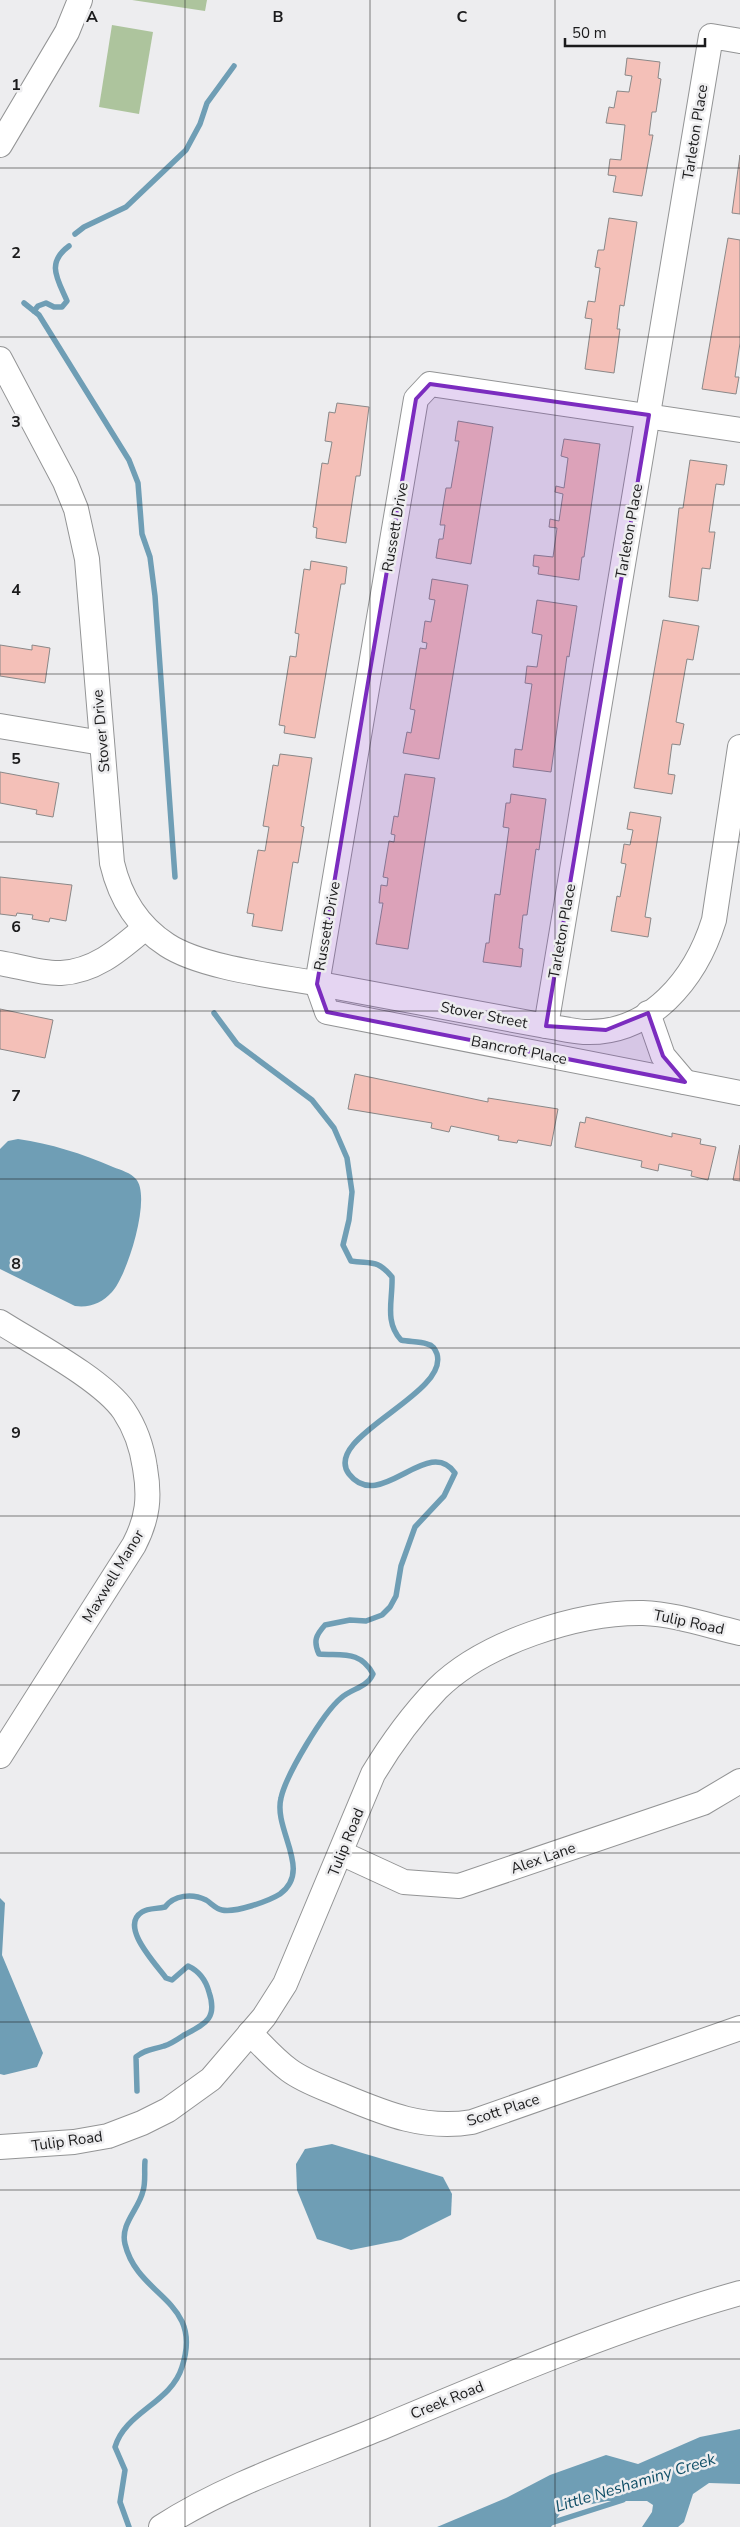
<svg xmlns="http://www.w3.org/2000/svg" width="740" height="2527" font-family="'Nunito Sans',sans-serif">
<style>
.green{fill:#adc49d}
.water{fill:#6f9eb5}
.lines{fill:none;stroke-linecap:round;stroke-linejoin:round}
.stream{stroke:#6f9eb5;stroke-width:5.5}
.building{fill:#f4c0b8;stroke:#8a8888}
.minor-casing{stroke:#939495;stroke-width:26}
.minor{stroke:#fff;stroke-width:24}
.marked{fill:#7b2cbf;fill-opacity:0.2;stroke:#7b2cbf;stroke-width:4;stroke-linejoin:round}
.grid{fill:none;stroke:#1b1b1c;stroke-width:1;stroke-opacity:0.55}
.labels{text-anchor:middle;stroke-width:5;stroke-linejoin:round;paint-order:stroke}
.street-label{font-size:15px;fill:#1b1b1c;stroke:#ededef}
.water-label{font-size:16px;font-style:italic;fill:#104f67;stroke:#ededef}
.grid-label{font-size:16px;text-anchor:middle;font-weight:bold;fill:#1b1b1c;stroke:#ededef;stroke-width:5;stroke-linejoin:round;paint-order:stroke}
</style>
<rect width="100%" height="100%" fill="#ededef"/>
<g class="green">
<path d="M132 0H207L205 11Z"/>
<path d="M112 25 153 32 139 114 99 107Z"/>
</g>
<g class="water">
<path d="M18 1139C51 1144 81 1153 113 1167 121 1170 131 1173 136 1179 152 1197 127 1276 112 1292 102 1303 90 1308 75 1306L0 1269V1149L8 1141Z"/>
<path d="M0 1898 5 1903 2 1955 43 2053 37 2067 4 2075 0 2074Z"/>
<path d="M332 2144 443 2177 452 2194 451 2215 401 2240 351 2250 317 2239 297 2190 296 2164 305 2149Z"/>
<path d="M740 2429V2484L709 2483 693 2494 684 2522 678 2527H642L652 2512 653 2505 647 2501H607L587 2505 571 2504 563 2509 551 2527H437L506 2498 550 2475 606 2455 638 2464 700 2437Z"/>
</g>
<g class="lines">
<g class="stream">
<path d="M75 234 84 227 126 207 186 150 200 124 207 103 234 66"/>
<path d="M24 303 39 315 129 460 138 483 142 534 150 557 155 596 175 877"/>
<path d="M34 311 38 306 46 303 54 307H62L67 301C57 278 46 263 69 246"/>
<path d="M137 2091 136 2057C146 2049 152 2050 164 2046 171 2044 178 2039 184 2035 205 2024 218 2019 209 1992 206 1981 199 1971 188 1966L172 1980 166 1978C155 1963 119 1926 142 1912 148 1908 157 1909 165 1907 174 1895 192 1893 206 1900 211 1903 216 1909 222 1910 235 1913 269 1901 280 1894 313 1870 273 1830 281 1798 286 1775 323 1713 341 1698 352 1688 367 1688 373 1674 360 1650 342 1656 319 1654 313 1641 316 1635 325 1625L350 1620 366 1621 382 1615 390 1607 396 1596 401 1566 415 1527 444 1496 455 1473C428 1434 380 1514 349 1474 321 1437 449 1395 437 1354 435 1349 433 1345 427 1344 419 1341 409 1342 401 1340 384 1321 393 1300 392 1277 377 1259 372 1264 351 1261L343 1245 349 1220 352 1192 347 1158 334 1128 312 1100 237 1044 214 1013"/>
<path d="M129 2527 120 2502 125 2470 115 2447C125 2412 171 2403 182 2367 204 2300 138 2298 125 2244 120 2224 139 2209 143 2191 146 2182 144 2170 145 2161"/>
<path d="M538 2527 623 2500"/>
</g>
</g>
<g class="building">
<path d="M627 58 660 62 658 78 661 79 656 112H652L649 135H653L642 196 613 192 616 176 608 175 610 159 621 160 625 125 606 123 609 107 614 108 617 91 629 92 632 76 625 75Z"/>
<path d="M740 155V214L732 213Z"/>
<path d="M609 218 637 222 624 306 620 305 617 329H620L614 373 585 369 592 319 585 318 588 301 595 302 600 268 595 267 598 250H604Z"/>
<path d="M728 238 740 240V343L735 377H739L736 394 702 389Z"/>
<path d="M337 403 369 407 360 476H356L346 543 316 538 317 528 313 527 322 463 328 464 332 442 325 441 329 412 335 413Z"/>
<path d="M458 421 493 427 471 564 436 558 439 539H443L445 525H440L446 488H451L459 441H455Z"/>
<path d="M564 439 600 444 584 557H582L579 580 538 574 539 567 533 566 534 555 553 557 557 528 549 527 550 519 559 521 563 494 555 492 556 486 564 488 568 458 561 456Z"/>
<path d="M690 460 727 465 724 485 716 484 709 532H715L710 569 702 568 698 601 669 597 679 508H683Z"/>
<path d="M311 561 347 567 345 584H341L315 738 284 733 285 726 279 725 290 656 296 657 299 634 295 633 304 569 310 570Z"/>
<path d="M432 579 468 585 439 759 403 753 407 732 411 733 415 710 410 709 420 648 426 649 427 643 422 642 425 621 431 622 435 600 429 599Z"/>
<path d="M537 600 577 606 569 657 567 656 551 772 513 767 515 749 522 750 532 684 525 683 527 666 537 667 542 635 532 633Z"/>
<path d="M663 620 699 626 693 660 687 659 676 722 684 724 680 745 672 744 668 774 675 775 672 794 634 788Z"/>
<path d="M0 645 32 650V645L50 648 45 683 0 676Z"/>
<path d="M280 754 312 758 301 826 304 827 298 863 293 862 282 931 252 926 254 914 247 913 258 850 265 851 269 827 263 826 273 765 278 766Z"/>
<path d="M0 772 59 783 53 817 36 814 37 810 0 803Z"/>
<path d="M405 774 435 778 408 949 376 944 383 903H379L381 885 387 886 388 878 383 877 389 841 394 842 395 835 391 834 394 816 398 817Z"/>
<path d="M511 794 546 799 539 850 536 849 527 915H523L519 948 523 949 521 967 483 962 486 943H489L495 894 500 895 509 828 503 827 506 803H510Z"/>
<path d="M630 812 661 817 645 917 651 918 648 937 611 931 617 896 620 897 626 864 621 863 624 844 630 845 633 830 627 829Z"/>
<path d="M0 877 72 885 66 921 50 918 49 922 32 919 33 915 17 913 16 916 0 914Z"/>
<path d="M0 1009 53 1020 45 1058 0 1049Z"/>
<path d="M355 1074 488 1102V1098L558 1109 551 1146 518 1140 517 1143 498 1140 499 1136 451 1126 449 1132 431 1128 432 1123 348 1109Z"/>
<path d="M586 1117 672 1137V1133L701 1139 700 1144 716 1147 708 1180 691 1176 692 1171 659 1164 658 1171 641 1167 642 1161 575 1147 580 1122 585 1123Z"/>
<path d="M740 1145V1181L733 1180Z"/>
</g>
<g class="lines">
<g class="minor-casing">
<g id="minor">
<path d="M0 145 67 32 80 0"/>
<path d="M0 359 65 482 76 509 87 559 112 863C120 897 136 925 167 945 202 968 277 976 320 984 395 998 471 1012 546 1026 559 1028 572 1031 584 1032 651 1035 696 978 714 920L740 747"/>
<path d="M740 430 430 384 416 399 317 984 327 1012 740 1093"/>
<path d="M0 726 102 743"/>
<path d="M0 963C19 966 42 974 61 973 96 971 120 949 145 928"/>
<path d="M648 1013 663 1056 685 1082"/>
<path d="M546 1026 711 36 740 41"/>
<path d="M0 1322C33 1343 103 1380 124 1411 136 1429 142 1447 145 1468 150 1497 148 1518 134 1545L0 1756"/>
<path d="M341 1853 404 1882 459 1886 703 1803 740 1781"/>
<path d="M250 2033C263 2046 274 2059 289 2070 305 2082 325 2088 343 2096 386 2114 425 2130 472 2122L740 2028"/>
<path d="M0 2147 74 2142 108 2136 142 2123 168 2110 211 2079 264 2017 285 1984 373 1774C391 1744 412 1715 437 1689 483 1643 578 1612 643 1613 675 1614 709 1626 740 1633"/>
<path d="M161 2527C228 2484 305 2459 378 2429 497 2379 616 2328 740 2293"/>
</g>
</g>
<use href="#minor" class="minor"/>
</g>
<path class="marked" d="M430 384 649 415 546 1026 606 1030 648 1013 663 1056 685 1082 327 1012 317 984 416 399Z"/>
<path class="grid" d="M185 0V2527M370 0V2527M555 0V2527M0 168H740M0 337H740M0 505H740M0 674H740M0 842H740M0 1011H740M0 1179H740M0 1348H740M0 1516H740M0 1685H740M0 1853H740M0 2022H740M0 2190H740M0 2359H740"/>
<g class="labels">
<g class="street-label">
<text transform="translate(695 132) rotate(-81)" y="5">Tarleton Place</text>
<text transform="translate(395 527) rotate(-80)" y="5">Russett Drive</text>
<text transform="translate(629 531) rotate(-80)" y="5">Tarleton Place</text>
<text transform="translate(101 731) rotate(-95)" y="5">Stover Drive</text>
<text transform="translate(327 926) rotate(-80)" y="5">Russett Drive</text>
<text transform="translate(562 931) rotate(-80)" y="5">Tarleton Place</text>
<text transform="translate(484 1015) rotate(11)" y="5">Stover Street</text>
<text transform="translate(519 1050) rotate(11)" y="5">Bancroft Place</text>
<text transform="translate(113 1576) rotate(-59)" y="5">Maxwell Manor</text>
<text transform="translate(689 1622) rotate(12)" y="5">Tulip Road</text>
<text transform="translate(346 1842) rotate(-68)" y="5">Tulip Road</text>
<text transform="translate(543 1858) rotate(-19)" y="5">Alex Lane</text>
<text transform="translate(503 2110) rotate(-18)" y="5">Scott Place</text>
<text transform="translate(67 2141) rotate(-8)" y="5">Tulip Road</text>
<text transform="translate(447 2400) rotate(-22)" y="5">Creek Road</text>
</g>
<g class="water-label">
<text transform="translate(635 2482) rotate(-17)" y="6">Little Neshaminy Creek</text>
</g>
</g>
<g class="grid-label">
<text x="92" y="22">A</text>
<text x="278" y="22">B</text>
<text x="462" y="22">C</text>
<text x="16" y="90">1</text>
<text x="16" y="258">2</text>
<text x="16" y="427">3</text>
<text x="16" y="595">4</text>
<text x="16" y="764">5</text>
<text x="16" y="932">6</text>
<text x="16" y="1101">7</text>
<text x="16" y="1269">8</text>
<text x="16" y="1438">9</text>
</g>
<path d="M565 38v8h140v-8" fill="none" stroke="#1b1b1c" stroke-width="2.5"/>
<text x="572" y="38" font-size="15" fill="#1b1b1c" stroke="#ededef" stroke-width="4" paint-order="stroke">50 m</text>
</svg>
